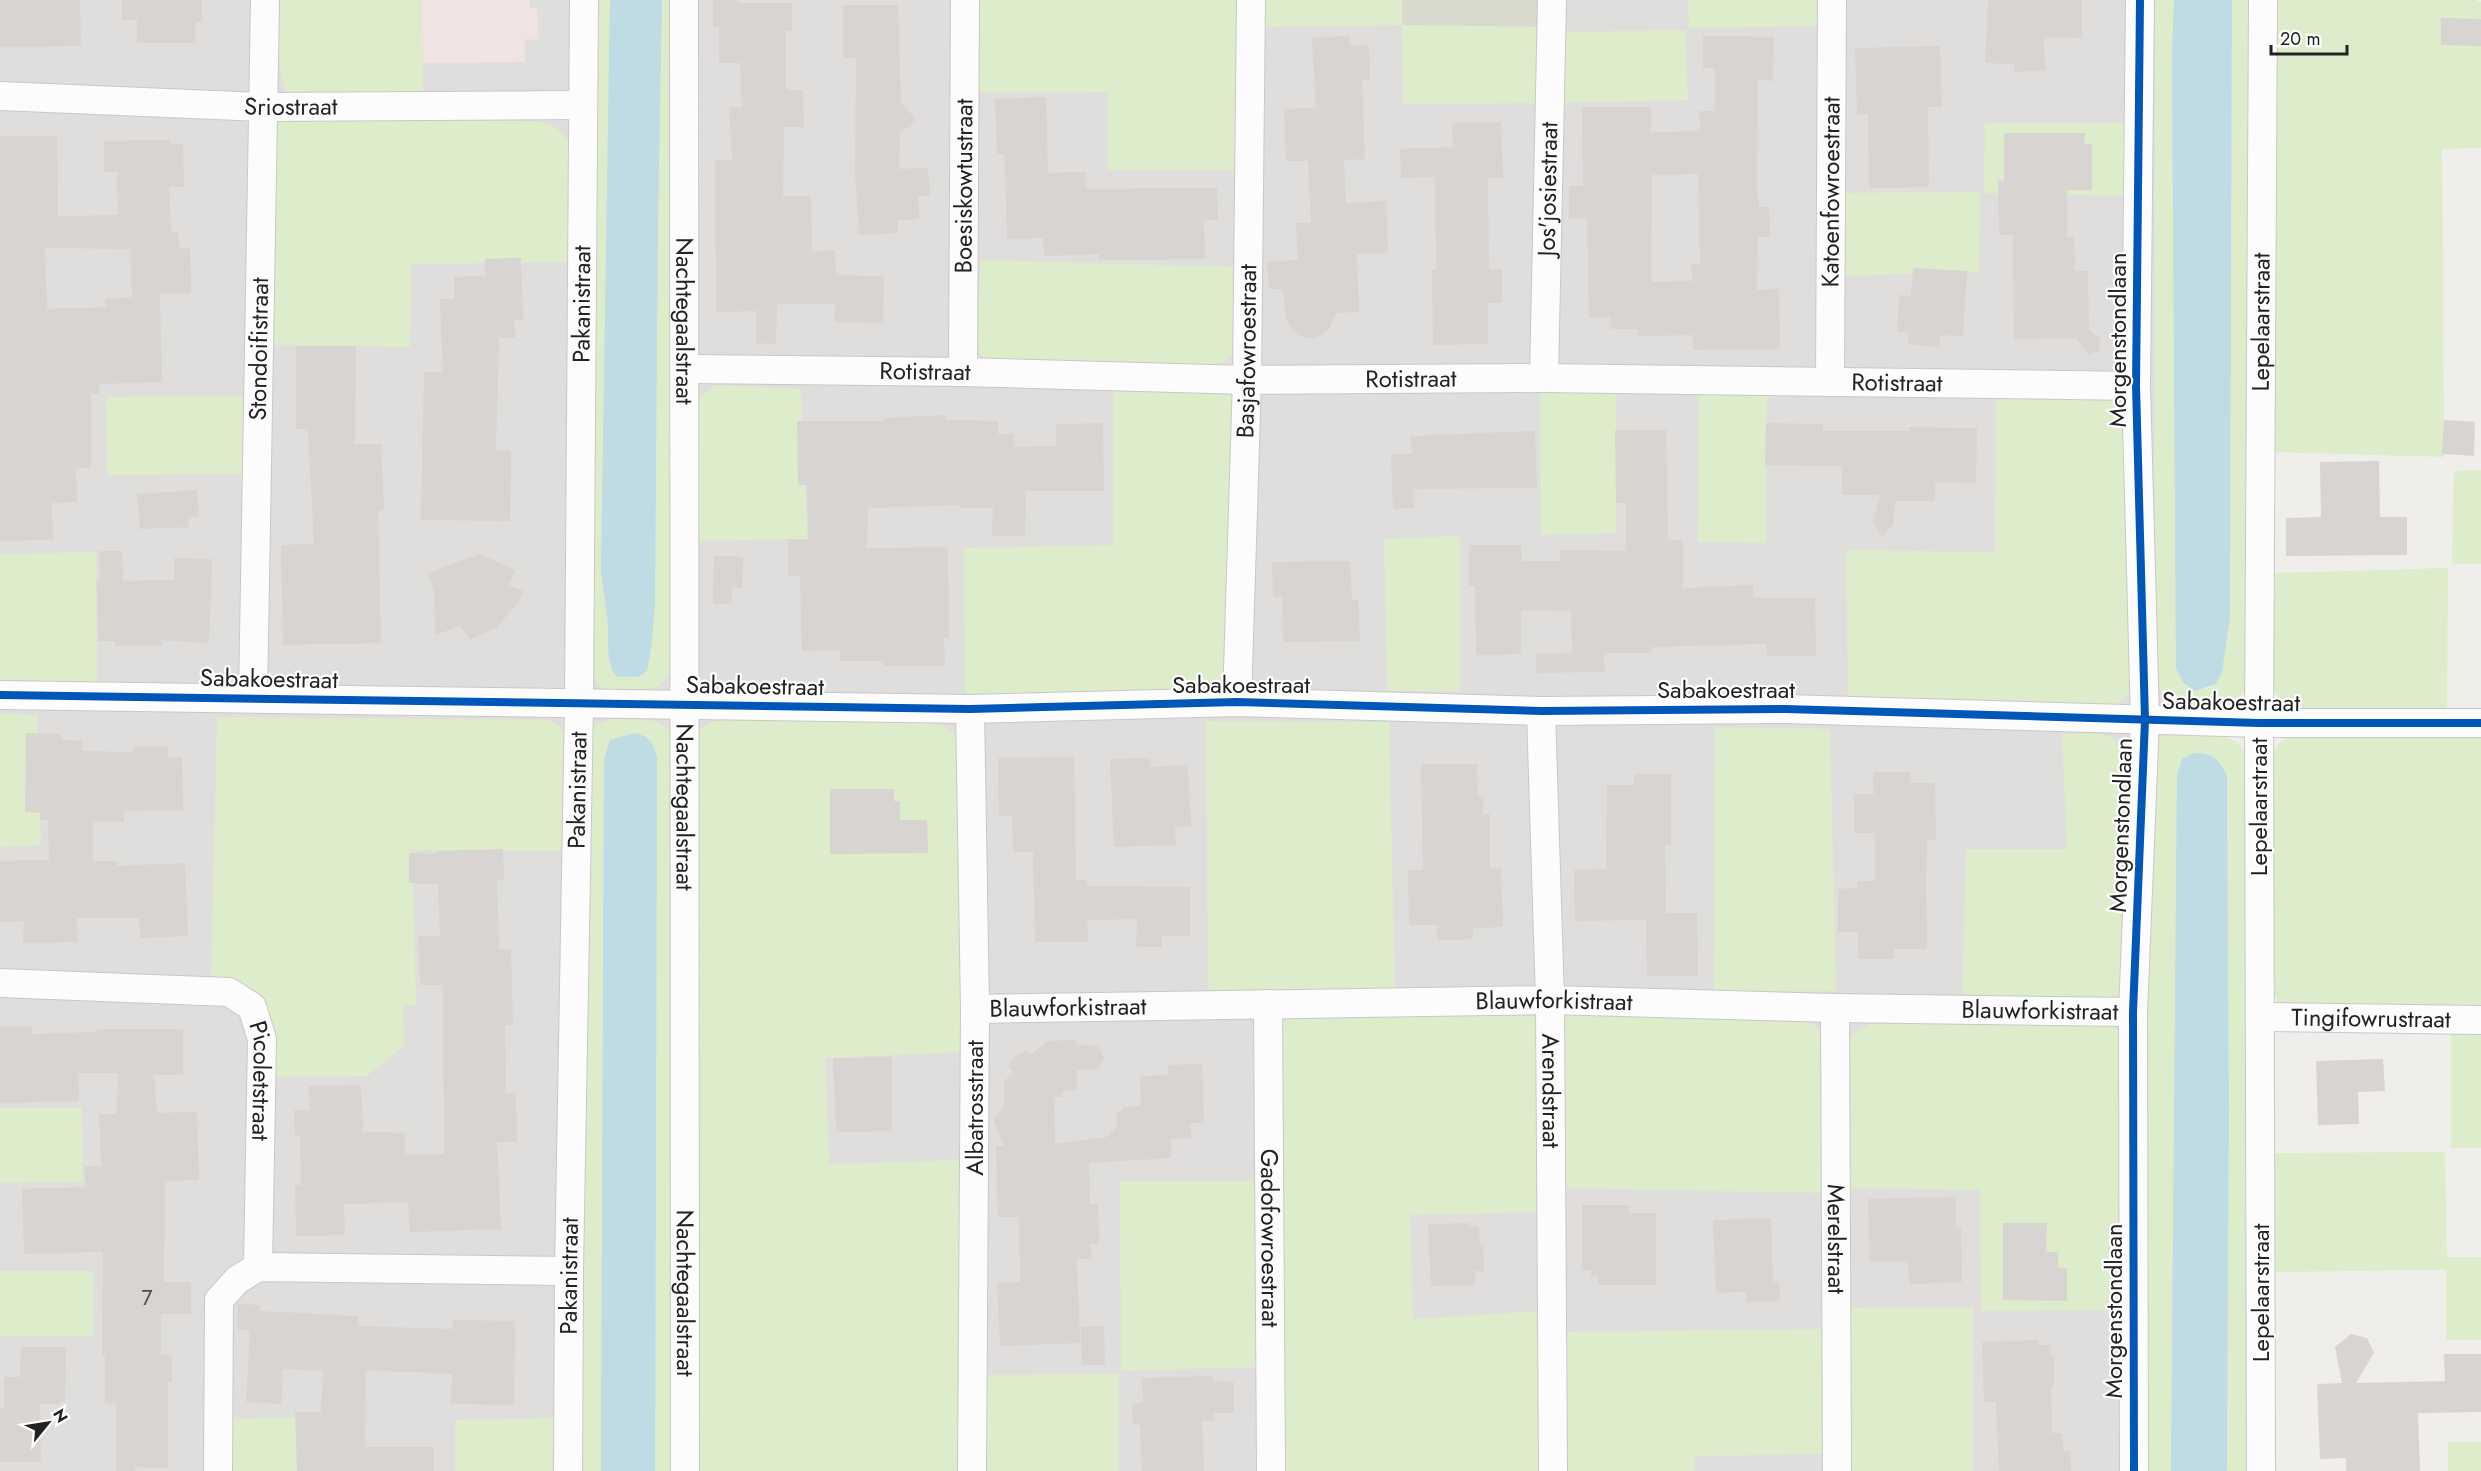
<svg xmlns="http://www.w3.org/2000/svg" width="2481" height="1471" font-family="Jost,sans-serif">
<style>
.residential{fill:#dfdedc}
.commercial{fill:#f1e3e1}
.construction{fill:#d9d9cd}
.grass{fill:#ddeccb}
.water{fill:#bfdbe3}
.building{fill:#d7d4d2;fill-rule:evenodd}
.lines{fill:none;stroke-linecap:round;stroke-linejoin:round}
.minor-casing{stroke:#c9c8c7;stroke-width:30}
.minor{stroke:#fdfcfc;stroke-width:28}
.cycleway-casing{stroke:#fff;stroke-width:11}
.cycleway{stroke:#0057b8;stroke-width:8}
.labels{text-anchor:middle;stroke-width:4.5;stroke-linejoin:round;paint-order:stroke}
.number-label{font-size:21px;fill:#4f4e4e}
.street-label{font-size:24px;fill:#222;stroke:#fff}
</style>
<rect width="100%" height="100%" fill="#f0eeeb"/>
<path class="residential" d="M0 0H2180L2181 1471H0Z"/>
<path class="commercial" d="M418 0H530V8H537L538 39 525 40V62L419 63Z"/>
<path class="construction" d="M1402 0H1541V27L1402 25Z"/>
<g class="grass">
<path d="M280 0H422L423 94 289 97C274 69 280 32 280 0Z"/>
<path d="M590 0H610L601 573 608 626V652L637 677 647 670 652 642 662 0H676L672 662C664 692 653 690 626 690 619 690 609 692 603 688 594 682 592 673 588 664Z"/>
<path d="M977 0H1239V170H1108V92L976 93Z"/>
<path d="M1259 0H1402V25L1541 27V103L1403 104 1402 25 1258 27Z"/>
<path d="M1688 0H1817L1818 26 1689 28Z"/>
<path d="M2155 0H2174L2172 60 2176 667 2183 682 2206 689 2216 684 2222 672 2230 618 2232 0H2255L2245 691C2241 695 2237 701 2231 703 2210 711 2176 711 2161 692 2156 686 2156 673 2154 665Z"/>
<path d="M2272 0H2477V2H2481V148L2442 149 2444 457 2272 452Z"/>
<path d="M1685 30 1688 100 1559 103 1560 32Z"/>
<path d="M294 116 530 121C552 124 560 127 571 146L569 262 411 264 410 347 272 345 275 129 282 120Z"/>
<path d="M1985 123H2133L2134 196 1984 193Z"/>
<path d="M1980 192 1979 272 1839 276 1838 193Z"/>
<path d="M981 260 1237 267 1238 340 1232 355 1214 371 991 364 981 354 976 339Z"/>
<path d="M1540 382 1616 383V533L1541 535Z"/>
<path d="M715 385 801 389 808 539 692 541 695 402Z"/>
<path d="M1113 387 1229 393 1235 404V664L1223 690 1198 699 965 694 964 548 1113 545Z"/>
<path d="M1699 394 1767 395 1766 543 1698 542Z"/>
<path d="M1996 395 2119 398 2131 407 2134 687 2118 705 2096 706 1848 703 1846 550 1995 552Z"/>
<path d="M249 396 250 474 107 475 106 397Z"/>
<path d="M2481 470V564H2452L2454 471Z"/>
<path d="M1460 536V691H1387L1384 539Z"/>
<path d="M96 552 97 685 0 686V554Z"/>
<path d="M2448 568 2447 709 2303 708C2282 703 2276 701 2270 679L2275 573Z"/>
<path d="M0 714 37 715 41 845 0 847Z"/>
<path d="M217 717 548 720 559 726 566 738 563 851 412 850 416 1005 403 1006 404 1046 367 1076 269 1077V1047L211 985Z"/>
<path d="M613 718C634 719 655 716 671 731L678 1471H655L657 758 654 745 604 759 601 1471H581V1340L591 728Z"/>
<path d="M728 719 932 722 947 728 960 740 967 1052 825 1058 829 1164 963 1160 962 1471H694L698 732 710 722Z"/>
<path d="M1206 721 1389 722 1395 991H1208Z"/>
<path d="M1715 727 1830 729 1836 991 1714 992Z"/>
<path d="M2175 733C2205 734 2236 727 2249 761L2250 1471H2227L2229 1110 2227 775 2182 759 2177 776 2171 1471H2145V877L2154 747 2161 736Z"/>
<path d="M2062 734C2092 734 2109 726 2126 754L2125 986 2113 1001 1962 1003 1966 849H2067Z"/>
<path d="M2303 735 2481 737V1010H2299L2278 1003 2270 981 2268 757 2283 739Z"/>
<path d="M1573 1010 1807 1017 1820 1032 1826 1047 1822 1193 1558 1188 1561 1019Z"/>
<path d="M1531 1014 1538 1023 1543 1212 1410 1215 1413 1319 1543 1311 1544 1471H1282L1280 1027 1288 1017Z"/>
<path d="M1871 1023 2111 1024 2126 1037V1310L1981 1311 1980 1190 1848 1188 1847 1045 1853 1033Z"/>
<rect x="2451" y="1030" width="30" height="118"/>
<path d="M0 1108H82L83 1182 0 1183Z"/>
<path d="M2445 1152 2447 1257H2481V1340H2446V1270L2273 1272 2272 1153Z"/>
<path d="M1120 1181H1263L1260 1367 1121 1371Z"/>
<rect x="0" y="1271" width="93" height="65"/>
<path d="M1973 1307V1471H1846V1308Z"/>
<path d="M1828 1329 1827 1454 1695 1456V1471H1561L1562 1332Z"/>
<path d="M1119 1374V1471H978V1375Z"/>
<path d="M297 1418 298 1471H225V1419Z"/>
<path d="M563 1418V1471H455V1420Z"/>
<rect x="2448" y="1442" width="33" height="29"/>
</g>
<g class="water">
<path d="M610 0H662L658 212 655 600 652 642 647 671 638 677H617C605 662 609 644 608 626 607 609 604 591 601 573Z"/>
<path d="M2174 0H2232L2230 618 2222 672 2216 684 2195 691 2183 682 2176 668 2172 60Z"/>
<path d="M634 733C650 736 653 743 657 758L655 1471H601L604 759 610 740Z"/>
<path d="M2193 753C2214 754 2217 757 2227 775L2229 1110 2227 1471H2171L2177 776 2182 759Z"/>
</g>
<g class="building">
<path d="M0 0H80L81 46 0 47Z"/>
<path d="M122 0H202V22H195V43H137V20H122Z"/>
<path d="M713 0H739V3H792V31H786V90H803L804 127H784L783 196H811L812 252 835 250 836 275 884 276 883 323 834 322 835 304H777L776 344 756 343V311L716 312 715 160H732L729 107H742L740 63H719V27H713Z"/>
<path d="M1988 0H2082V38L2043 37 2046 70 2015 72 2014 64 1985 63Z"/>
<path d="M843 5H898L901 103 916 119 900 134 899 169 928 168 930 195 918 196 919 219 898 220V233L859 235 855 172 856 58H843Z"/>
<path d="M2441 18 2481 19V46L2441 45Z"/>
<path d="M1349 36 1350 46 1369 45 1370 80H1362L1365 159 1344 160 1346 203 1386 201 1388 253 1357 254 1359 312 1336 313 1330 327 1322 335 1313 338 1302 337 1293 331 1287 321 1282 289H1269L1267 262 1298 260 1296 223H1311L1308 161H1286L1284 109 1316 108 1312 38Z"/>
<path d="M1703 36 1774 37 1773 81 1758 80 1757 190 1759 207H1769L1770 237H1758L1757 290 1779 289 1780 349 1693 350V335L1638 336V329H1611L1610 317 1589 318 1587 219 1569 218V186H1583L1582 107H1651V132L1700 131 1699 111H1715V68H1703ZM1698 174 1700 264H1691L1692 281 1651 282 1652 175Z"/>
<path d="M1940 46 1942 107H1928L1929 187 1869 188 1868 114 1857 115 1855 48Z"/>
<path d="M1046 97 1048 173 1085 172 1086 189 1217 188 1218 220H1204L1205 259 1099 260V254L1044 256 1043 238 1007 239 1005 160 1004 154H997L995 99Z"/>
<path d="M1501 122 1503 178H1488L1489 269H1502V303H1488V344L1433 345 1432 270 1436 269 1435 177 1401 178 1400 149 1453 147 1452 123Z"/>
<path d="M2004 133H2085L2084 144H2092V190H2067V237H2074L2075 271H2088L2089 330 2100 338 2099 351 2088 354 2076 338 2014 339 2013 235H1999L1998 180 2004 181Z"/>
<path d="M0 136H57L58 216 118 215 117 172H104V141L171 140V144H183L184 187H169L171 232H178L179 248H190L191 293 160 294 162 382 99 384V394H91V468H76L77 502 52 503 53 540 0 541ZM45 248 130 249 132 297 105 299 106 307 47 309Z"/>
<path d="M521 258 523 320H514L515 338H499L496 450 511 451 510 521 421 520 424 372 443 373 440 299H454V277L485 276V259Z"/>
<path d="M1913 268 1967 271 1963 336 1940 335 1939 347 1908 344V332H1897L1899 295 1911 296Z"/>
<path d="M296 346H356L355 444H381L384 510H378L381 643 283 645 281 545 314 544 308 429H296Z"/>
<path d="M947 415V420L998 421V434H1014V447L1056 446V424L1103 423 1104 491H1026L1025 536H992L993 508H960V505L868 508 867 548 948 547 949 638H944L945 666H883V661H840V650L802 651 800 576H788V539H808L807 485H798L797 421H883V418Z"/>
<path d="M2444 420 2475 422 2474 456 2442 454Z"/>
<path d="M1766 423 1823 424V431H1909V427L1977 428 1976 483 1935 482V501H1895L1893 525 1882 537 1873 522 1880 495H1842V466L1765 465Z"/>
<path d="M1615 430H1666L1668 540H1683V588L1753 585 1754 598H1815L1816 656H1767L1766 644 1652 647V653H1604L1605 672 1536 673V654L1572 653 1571 611 1521 610V654L1476 655 1475 586H1469V545H1521L1522 561H1560L1561 550 1626 551V503H1616Z"/>
<path d="M1535 431 1537 488 1413 489 1414 508 1393 509 1391 454H1412L1411 436Z"/>
<path d="M2379 461 2380 517H2407V555L2286 556V518L2321 517 2320 462Z"/>
<path d="M197 490 199 517H188L189 527 140 529 137 494Z"/>
<path d="M99 551H122L123 581 174 580V558L212 559 209 643 161 640 162 645 115 646V641H98L97 581H100Z"/>
<path d="M480 554 515 570 509 586 523 590 519 602 497 627 470 640 460 626 435 635 434 592 428 573Z"/>
<path d="M714 556 743 557 742 588 732 587V604H713Z"/>
<path d="M1350 561 1352 600H1358L1360 641 1283 642 1282 597H1273L1272 562Z"/>
<path d="M26 733 61 734V740L83 741 82 751 134 752V746L168 747V758L182 757 183 810 124 811V822L93 821V861H117V866L185 863 188 936 140 938 139 918H77L78 942 23 943 24 921 0 922V861L49 860 48 821 40 820V813L25 812Z"/>
<path d="M1074 757 1076 880H1086L1087 886 1190 887V936H1162V947H1136L1137 919 1087 920 1088 942H1035L1033 852H1013L1012 816H999L998 758Z"/>
<path d="M1150 758V767L1188 765 1191 826 1175 827 1176 845 1114 847 1110 759Z"/>
<path d="M1421 764H1477L1478 797H1483V814H1490V869L1501 868 1503 927 1473 928V939L1437 940V925H1409L1408 870H1423Z"/>
<path d="M1873 772H1910V783H1935L1936 840H1927L1926 881 1927 949H1894V959H1858V932H1838V889L1857 888V881H1875V833H1854V794H1874Z"/>
<path d="M1634 774H1671V845H1665L1666 913H1697L1698 976H1647L1646 920 1575 921 1574 870 1606 869 1607 785H1634Z"/>
<path d="M830 789H894V801H900V820H927L928 853 830 854Z"/>
<path d="M503 849 504 879 497 880 499 949H511L513 1025H505L506 1093H516L517 1142H497L501 1229 410 1232 408 1202 344 1204 345 1235 296 1236 295 1185H301L300 1136H295L294 1110H310L309 1086 361 1085 363 1132 405 1133V1155L444 1154 443 985H420L418 936H440L438 884 409 883V853L437 854V851Z"/>
<path d="M32 1026V1034L97 1032V1029H183V1075H154L157 1113 197 1112 199 1180 165 1181 164 1282H191V1314H161V1354L172 1355V1382H168V1468L135 1467V1471H116V1404L105 1403V1355H102L103 1252 24 1254 22 1189 85 1187V1166L101 1167 99 1114H117L118 1073H78L79 1101 0 1103V1027Z"/>
<path d="M1076 1040V1044L1098 1046 1104 1058 1098 1069 1077 1070V1090L1062 1091V1097H1054L1055 1144 1107 1137 1117 1126V1111H1123V1107L1141 1106 1140 1076 1168 1075V1065L1202 1064 1204 1123H1190L1191 1138 1171 1139V1158L1089 1163 1090 1204H1098L1099 1244H1091V1259H1077L1080 1343 1000 1346 997 1283 1020 1282 1019 1217H998L996 1146H1004L993 1119 1004 1106V1081L1014 1072 1008 1067 1014 1057 1026 1050 1031 1055 1047 1041Z"/>
<path d="M892 1057V1131L836 1132 833 1058Z"/>
<path d="M2383 1059 2385 1091 2358 1092 2359 1124 2318 1125 2316 1061Z"/>
<path d="M1956 1197V1228H1961L1962 1282 1909 1284 1908 1261 1870 1262 1868 1199Z"/>
<path d="M1582 1205H1629V1213H1656V1285H1598V1277L1591 1276V1270H1582Z"/>
<path d="M1771 1218 1773 1282 1779 1281 1780 1301 1746 1302V1292L1716 1293 1713 1220Z"/>
<path d="M1469 1223V1227H1479L1480 1245 1483 1246 1484 1271H1475V1285L1431 1286 1428 1224Z"/>
<path d="M2003 1223H2047L2046 1252H2058V1268H2067V1301L2003 1300Z"/>
<path d="M238 1304 261 1305 260 1311 358 1316V1326L453 1329V1320L515 1321 514 1405 451 1404 452 1374 366 1370 365 1447H434V1471H297L295 1412H321L323 1371 283 1369 281 1404 246 1402 250 1330 237 1329Z"/>
<path d="M1104 1326 1105 1365H1082L1081 1327Z"/>
<path d="M2351 1334 2367 1338 2374 1353 2356 1383 2445 1381 2444 1354H2481V1412L2418 1413 2420 1471H2346V1458L2320 1459 2317 1384 2342 1383 2335 1347Z"/>
<path d="M2038 1340 2039 1345H2051V1356H2054V1386H2051L2052 1433H2062L2063 1451H2070L2071 1471H1999L1996 1402H1984L1982 1342Z"/>
<path d="M21 1347H66L65 1401H60V1404H40L41 1462H0V1408H4V1377H20Z"/>
<path d="M1213 1376V1381L1234 1382V1413H1214L1215 1421H1202L1204 1471H1142L1140 1425H1133L1132 1404 1143 1403 1142 1378Z"/>
</g>
<g class="lines">
<g class="minor-casing">
<g id="minor">
<path id="s1" d="M684 0 685 1471"/>
<path id="s2" d="M0 96 263 107 582 105"/>
<path id="s3" d="M685 369 963 372 1247 380 1544 378 2136 386"/>
<path id="s4" d="M963 372 965 0"/>
<path id="s5" d="M1544 378 1552 0"/>
<path id="s6" d="M1830 382 1832 0"/>
<path d="M0 695 970 709 1237 702 1541 711 1785 709 2259 723H2481"/>
<path id="s7" d="M253 697 265 0"/>
<path id="s8" d="M1237 702 1247 380 1251 0"/>
<path d="M970 709 975 1009 972 1471"/>
<path id="s9" d="M1541 711 1550 1000 1553 1471"/>
<path id="s10" d="M0 983 229 992 252 1007 262 1039 258 1267"/>
<path id="s11" d="M1268 1004 1271 1471"/>
<path id="s12" d="M1835 1008 1837 1471"/>
<path id="s13" d="M975 1009 1550 1000 1835 1008 2133 1012"/>
<path id="s14" d="M2261 1017 2481 1020"/>
<path d="M218 1471 219 1300 237 1280 258 1267 569 1271"/>
<path id="s15" d="M568 1471 569 1271 579 703 584 0"/>
<path d="M2134 1471 2133 1012 2145 720 2136 386 2140 0"/>
<path id="s16" d="M2261 1471 2259 723 2263 0"/>
</g>
</g>
<use href="#minor" class="minor"/>
<g class="cycleway-casing">
<g id="cycleway">
<path d="M0 695 970 709 1237 702 1541 711 1785 709 2259 723H2481"/>
<path d="M2134 1471 2133 1012 2145 720 2136 386 2140 0"/>
</g>
</g>
<use href="#cycleway" class="cycleway"/>
</g>
<g class="labels">
<g class="number-label">
<text x="147" y="1305">7</text>
</g>
<g class="street-label">
<text dy="8" stroke="none"><textPath href="#s2" startOffset="291">Sriostraat</textPath></text>
<text dy="8" stroke="none"><textPath href="#s4" startOffset="186">Boesiskowtustraat</textPath></text>
<text dy="8" stroke="none"><textPath href="#s5" startOffset="189">Jos'josiestraat</textPath></text>
<text dy="8" stroke="none"><textPath href="#s6" startOffset="190">Katoenfowroestraat</textPath></text>
<text dy="8" stroke="none"><textPath href="#s15" startOffset="1167">Pakanistraat</textPath></text>
<text dy="8" stroke="none"><textPath href="#s1" startOffset="321">Nachtegaalstraat</textPath></text>
<text dy="8" stroke="none"><textPath href="#s16" startOffset="1149">Lepelaarstraat</textPath></text>
<text transform="translate(2118 340) rotate(-90)" y="8">Morgenstondlaan</text>
<text dy="8" stroke="none"><textPath href="#s7" startOffset="348">Stondoifistraat</textPath></text>
<text dy="8" stroke="none"><textPath href="#s8" startOffset="351">Basjafowroestraat</textPath></text>
<text dy="8" stroke="none"><textPath href="#s3" startOffset="240">Rotistraat</textPath></text>
<text dy="8" stroke="none"><textPath href="#s3" startOffset="726">Rotistraat</textPath></text>
<text dy="8" stroke="none"><textPath href="#s3" startOffset="1212">Rotistraat</textPath></text>
<text transform="translate(269 679) rotate(1)" y="8">Sabakoestraat</text>
<text x="1241" y="693">Sabakoestraat</text>
<text transform="translate(755 686) rotate(1)" y="8">Sabakoestraat</text>
<text x="1726" y="698">Sabakoestraat</text>
<text transform="translate(2231 702) rotate(1)" y="8">Sabakoestraat</text>
<text dy="8" stroke="none"><textPath href="#s15" startOffset="681">Pakanistraat</textPath></text>
<text dy="8" stroke="none"><textPath href="#s1" startOffset="807">Nachtegaalstraat</textPath></text>
<text transform="translate(2259 807) rotate(-90)" y="8">Lepelaarstraat</text>
<text transform="translate(2121 825) rotate(-88)" y="8">Morgenstondlaan</text>
<text dy="8" stroke="none"><textPath href="#s13" startOffset="579">Blauwforkistraat</textPath></text>
<text dy="8" stroke="none"><textPath href="#s13" startOffset="93">Blauwforkistraat</textPath></text>
<text dy="8" stroke="none"><textPath href="#s13" startOffset="1065">Blauwforkistraat</textPath></text>
<text dy="8" stroke="none"><textPath href="#s14" startOffset="110">Tingifowrustraat</textPath></text>
<text dy="8" stroke="none"><textPath href="#s10" startOffset="332">Picoletstraat</textPath></text>
<text dy="8" stroke="none"><textPath href="#s9" startOffset="380">Arendstraat</textPath></text>
<text transform="translate(975 1108) rotate(-90)" y="8">Albatrosstraat</text>
<text dy="8" stroke="none"><textPath href="#s11" startOffset="234">Gadofowroestraat</textPath></text>
<text dy="8" stroke="none"><textPath href="#s12" startOffset="231">Merelstraat</textPath></text>
<text dy="8" stroke="none"><textPath href="#s15" startOffset="195">Pakanistraat</textPath></text>
<text dy="8" stroke="none"><textPath href="#s1" startOffset="1293">Nachtegaalstraat</textPath></text>
<text transform="translate(2261 1293) rotate(-90)" y="8">Lepelaarstraat</text>
<text transform="translate(2114 1311) rotate(-90)" y="8">Morgenstondlaan</text>
</g>
</g>
<g transform="translate(48 1423) rotate(60)" stroke="#ffffff" stroke-width="4.5" paint-order="stroke">
<path d="M0-4.5L10 22L0 15L-10 22Z" fill="#222222"/>
<text y="-9" font-size="16" font-weight="bold" text-anchor="middle" fill="#222222">N</text>
</g>
<path d="M2271 45v9h76v-9" fill="none" stroke="#222222" stroke-width="3"/>
<text x="2280" y="45" font-size="18" fill="#222222" stroke="#ffffff" stroke-width="4.5" paint-order="stroke">20 m</text>
</svg>
